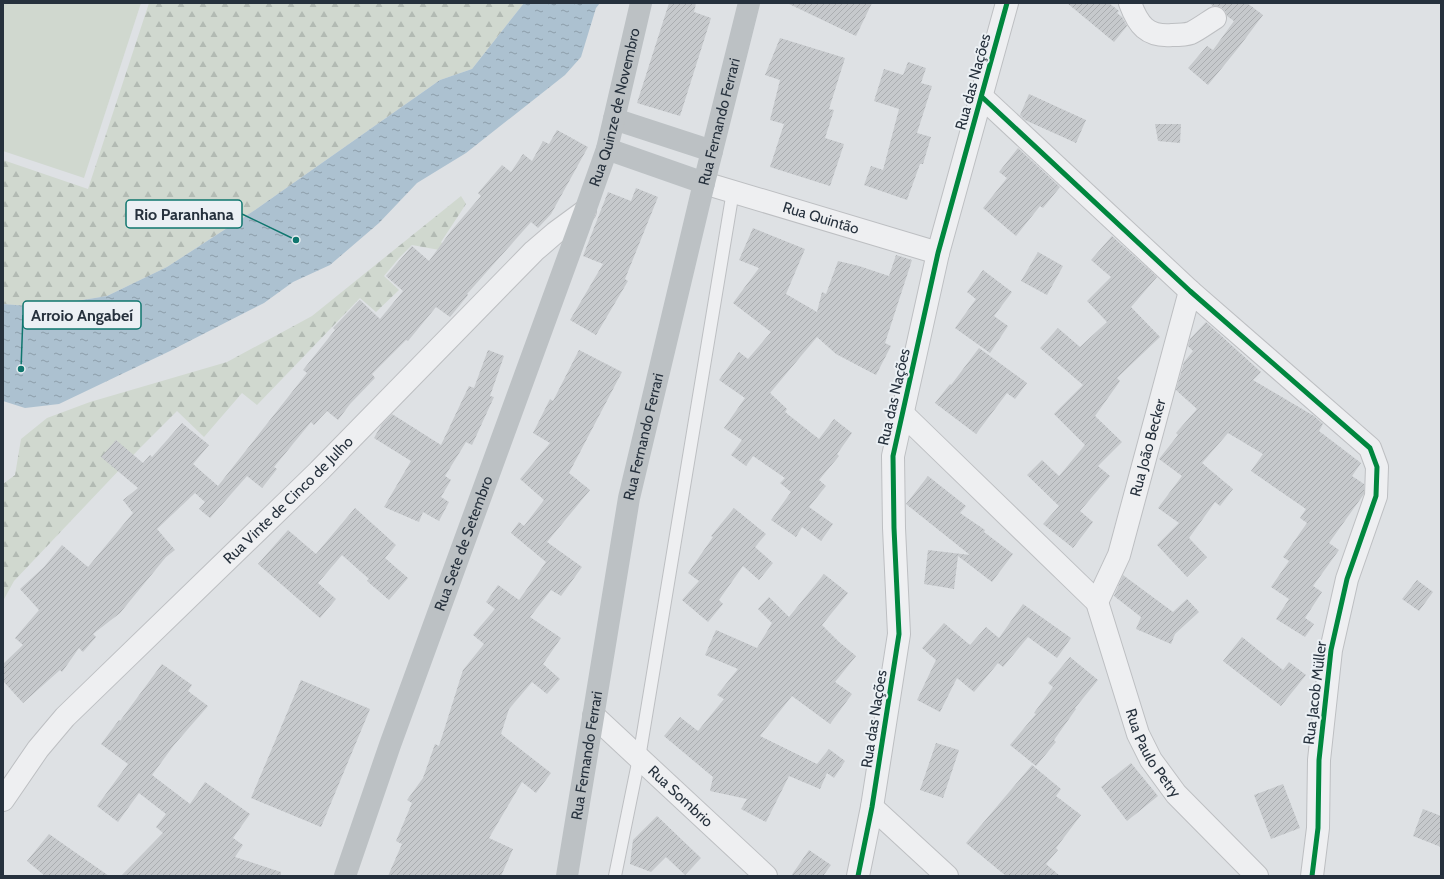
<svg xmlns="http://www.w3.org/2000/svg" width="1444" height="879" font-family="Cabin,sans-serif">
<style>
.forest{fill:url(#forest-firs)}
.pitch{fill:#d0d8cf}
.water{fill:url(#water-ripples)}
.building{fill:url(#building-hatch)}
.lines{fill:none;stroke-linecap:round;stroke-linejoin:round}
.lane-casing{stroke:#bdbfc2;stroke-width:14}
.street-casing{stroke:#bdbfc2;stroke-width:24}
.lane{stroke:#eeeff1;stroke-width:12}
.street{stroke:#eeeff1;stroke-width:22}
.secondary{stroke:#bcc1c4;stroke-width:22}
.cycleway-casing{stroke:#ebf0f4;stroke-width:8}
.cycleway{stroke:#00873e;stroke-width:5}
.labels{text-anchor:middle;stroke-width:4;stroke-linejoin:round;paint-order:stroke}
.street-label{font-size:15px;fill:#26313d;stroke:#ebf0f4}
.leader{fill:none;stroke:#0f766e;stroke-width:1.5}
.callout-dot{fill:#0f766e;stroke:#ebf0f4;stroke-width:1.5}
.callout{fill:#ebf0f4;stroke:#0f766e;stroke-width:1.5}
.callout-label{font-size:16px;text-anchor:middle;font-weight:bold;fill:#26313d}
</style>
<defs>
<pattern id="forest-firs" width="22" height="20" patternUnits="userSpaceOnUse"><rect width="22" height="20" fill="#d0d8cf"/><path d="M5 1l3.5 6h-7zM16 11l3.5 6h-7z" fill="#b2bab3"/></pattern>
<pattern id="water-ripples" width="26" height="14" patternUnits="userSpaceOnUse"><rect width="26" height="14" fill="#acc1d0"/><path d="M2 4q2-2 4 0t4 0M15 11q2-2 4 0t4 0" fill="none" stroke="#8c9daa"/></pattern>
<pattern id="building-hatch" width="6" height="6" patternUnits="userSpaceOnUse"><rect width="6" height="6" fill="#c6c9cc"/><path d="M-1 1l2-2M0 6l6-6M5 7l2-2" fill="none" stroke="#aaadb0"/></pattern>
</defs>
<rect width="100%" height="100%" fill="#dee1e4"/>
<g class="forest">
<path d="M149 3H524L472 69 440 80 255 210 167 267 107 296 40 307 3 304V160L88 189Z"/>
<path d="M461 196 466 204 441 242 445 247V251L412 245 399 258 384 276 399 290 376 312 360 298 257 405 242 393 204 437 177 411 141 447 14 581 3 601V484L15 475 21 439 47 418 90 402 227 362 312 316Z"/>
</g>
<path class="pitch" d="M3 3H141L84 178 3 151Z"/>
<path class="water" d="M524 3H600L596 8 581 57 565 75 466 153 417 183 379 223 330 265 293 282 264 303 170 351 59 404 25 408 3 401V304L40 307 107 296 167 267 255 210 440 80 472 69Z"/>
<g class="building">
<path d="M669 3H696L694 12 711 18 680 116 637 103Z"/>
<path d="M787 3H872L856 36Z"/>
<path d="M1067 3H1109L1119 11 1117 13 1122 17 1127 26 1114 42Z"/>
<path d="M1209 3H1247L1263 15 1239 47 1208 85 1188 68 1207 46 1213 50 1234 21 1227 16 1225 11 1221 7 1213 6Z"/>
<path d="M780 38 845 58 829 109 834 110 825 138 844 144 830 186 770 167 784 124 770 120 780 80 765 75Z"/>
<path d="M908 62 926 68 921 83 932 86 917 133 931 137 923 164H920L907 200 864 185 871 166 883 170 899 109 874 101 884 69 903 75Z"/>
<path d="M1029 94 1086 120 1076 143 1025 120 1020 115Z"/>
<path d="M1155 124H1181L1180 143 1158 141Z"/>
<path d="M557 130 588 147 551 214 538 228 531 222 467 294 468 295 450 317 436 307 408 341 406 340 372 374 375 378 350 404 338 420 327 411 314 425 311 422 274 467 277 469 262 488 247 476 210 518 199 509 205 502 195 493 157 529 175 550 166 557 120 613 93 634 96 637 83 652 79 648 62 672 60 670 23 703 3 681V664L23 645 15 638 39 610 20 589 44 567 62 545 88 567 133 513 123 500 138 488 101 457 116 440 143 463 150 455 152 457 182 423 209 445 193 464 218 486 307 373 303 370 335 330 333 328 360 300 380 319 403 291 386 276 412 246 429 261 451 231 481 196 478 193 502 165 511 172 523 154 532 161 543 141 549 144Z"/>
<path d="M1018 148 1060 187 1043 208 1040 206 1016 236 983 208 1007 178 999 172Z"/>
<path d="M636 188 658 197 625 279 628 281 596 335 570 320 603 264 583 256 608 192 631 201Z"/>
<path d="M753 228 805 249 786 294 817 312 822 292 826 294 838 261 859 266 889 276 896 255 912 260 885 343 891 346 876 375 836 354 817 337 770 393 787 409 785 412 819 439 834 419 852 433 837 454 839 456 819 480 826 486 809 507 833 524 821 541 802 527 796 537 771 520 791 492 780 483 785 478 753 456 746 466 731 455 742 440 724 428 745 398 719 380 739 352 748 359 771 332 733 303 759 268 739 260Z"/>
<path d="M1112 236 1157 277 1131 307 1160 337 1117 378 1120 381 1095 416 1122 442 1098 466 1110 476 1080 511 1093 522 1073 548 1043 524 1059 506 1027 475 1042 460 1059 476 1085 445 1054 414 1083 385 1040 348 1058 328 1080 347 1107 322 1087 301 1111 277 1091 260Z"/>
<path d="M1038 252 1063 266 1047 295 1021 281Z"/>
<path d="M983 270 1012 292 994 316 1008 326 990 353 955 328 976 299 967 292Z"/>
<path d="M1206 322 1261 372 1253 380 1314 416 1323 424 1319 431 1361 463 1352 476 1364 484V494L1329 543 1339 550 1313 586 1322 592 1305 618 1314 624 1305 637 1276 619 1289 599 1271 587 1289 561 1283 557 1307 523 1300 518 1306 509 1251 471 1263 454 1228 433 1202 463 1233 489 1220 506 1215 502 1189 538 1207 557 1187 577 1157 545 1179 523 1158 508 1182 476 1159 459 1178 435 1176 433 1197 409 1176 390 1184 362 1193 351 1188 346 1190 339Z"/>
<path d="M979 348 1027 383 1015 399 1007 393 976 434 935 403 950 384 951 385Z"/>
<path d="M488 350 504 356 490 396 494 397 472 445 466 442 445 476 451 480 441 497 449 502 439 521 423 512 419 522 384 507 411 461 374 438 382 424 392 414 441 445 469 386 474 388Z"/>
<path d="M579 350 622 372 569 473 590 490 547 542 582 567 561 596 551 590 530 617 561 638 543 664 560 679 547 694 532 682 509 709 501 734 551 773 536 793 522 782 489 838 513 849 501 876H388L402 844 396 841 412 803 407 800 423 778 435 744 439 746 463 670 484 644 473 635 495 609 486 602 498 585 519 600 546 562 511 533 519 522 524 526 544 500 520 479 550 443 533 433 550 399 553 401Z"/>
<path d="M928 476 966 506 960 513 985 530 984 532 1013 554 992 582 958 556 954 589 924 584 928 550 970 555 906 504Z"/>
<path d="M355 508 396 545 385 558 408 578 389 600 367 581 369 579 342 555 318 583 336 599 320 618 258 564 288 530 316 554Z"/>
<path d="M734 508 766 534 755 547 773 563 759 580 743 566 719 600 723 604 708 622 682 600 699 581 688 573 713 537 711 536Z"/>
<path d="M824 574 848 593 822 625 839 642 856 656 835 682 852 694 830 724 792 696 760 736 817 764 829 749 845 761 834 778 827 773 820 789 789 776 766 822 741 809 747 799 710 791 713 777 664 736 680 717 698 731 724 699 717 695 738 669 705 655 716 630 757 648 772 623 758 609 769 597 789 617Z"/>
<path d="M1123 575 1173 612 1187 599 1199 612 1175 634 1171 644 1136 629 1141 617 1114 596Z"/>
<path d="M1417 580 1433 592 1419 611 1402 599Z"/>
<path d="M1023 604 1071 638 1057 658 1028 637 1003 667 998 663 974 692 957 678 940 712 917 700 936 660 922 648 944 623 970 645 986 627 999 638Z"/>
<path d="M1242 637 1283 670 1289 662 1306 675 1281 706 1223 661Z"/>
<path d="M1070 657 1098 680 1075 708 1076 709 1054 740 1056 742 1036 766 1010 745 1036 714 1034 713 1053 687 1048 683Z"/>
<path d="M162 664 192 685 188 691 208 706 174 745 152 775 190 804 205 782 250 814 233 838 243 845 235 857 281 872V876H121L163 833 156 827 166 814 139 793 118 822 97 806 128 764 101 744 119 720 120 721Z"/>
<path d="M301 680 370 709 321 827 251 798Z"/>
<path d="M936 743 959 750 943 798 920 790Z"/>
<path d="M1131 763 1158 796 1127 821 1101 787Z"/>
<path d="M1032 765 1061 789 1056 796 1081 815 1056 848 1058 850 1046 864 1060 876H1006L966 843Z"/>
<path d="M1283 784 1300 828 1271 839 1254 795Z"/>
<path d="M1423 809 1441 816V847L1413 836Z"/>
<path d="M657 816 701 858 685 875 666 857 651 872 630 864 633 840Z"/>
<path d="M49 834 109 876H45L27 861Z"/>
<path d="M809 850 831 865 823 876H791Z"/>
</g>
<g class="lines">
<g class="lane-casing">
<path id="lane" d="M615 876 639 758 733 191"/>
</g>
<g class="street-casing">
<g id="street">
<path d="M1130 3C1138 25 1147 37 1172 35 1178 35 1185 35 1191 33 1199 29 1207 23 1215 18"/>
<path d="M982 97 1190 291 1370 448 1377 467 1376 496 1347 579 1331 650 1319 760 1318 828 1312 876"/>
<path id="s1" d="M704 183 938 253"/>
<path id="s2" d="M903 414 1097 602 1138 734 1151 760 1176 794 1257 876"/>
<path id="s3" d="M1097 602 1119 555 1190 291"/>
<path id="s4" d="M594 716 766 876"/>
<path id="s5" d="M3 800 38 749 65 717 319 471 534 251 555 233 585 211"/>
<path d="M872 807 947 876"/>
<path d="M858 876 872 807 899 634 894 528 893 456 938 253 1007 3"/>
</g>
</g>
<use href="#lane" class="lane"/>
<use href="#street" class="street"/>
<g class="secondary">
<path d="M614 119 712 151"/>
<path d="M607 149 704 183"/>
<path id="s6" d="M345 876 390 745 585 211 607 149 641 3"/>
<path id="s7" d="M567 876 629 498 704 183 749 3"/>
</g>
<g class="cycleway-casing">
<g id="cycleway">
<path d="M982 97 1190 291 1370 448 1377 467 1376 496 1347 579 1331 650 1319 760 1318 828 1312 876"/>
<path d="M858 876 872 807 899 634 894 528 893 456 938 253 1007 3"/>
</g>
</g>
<use href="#cycleway" class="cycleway"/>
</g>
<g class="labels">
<g class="street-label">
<text transform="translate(973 82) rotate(-75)" y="5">Rua das Nações</text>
<text dy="5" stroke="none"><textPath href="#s6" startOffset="815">Rua Quinze de Novembro</textPath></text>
<text dy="5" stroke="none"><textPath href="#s7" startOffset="770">Rua Fernando Ferrari</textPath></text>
<text dy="5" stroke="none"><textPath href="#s1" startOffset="122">Rua Quintão</textPath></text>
<text transform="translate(894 397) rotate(-77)" y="5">Rua das Nações</text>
<text dy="5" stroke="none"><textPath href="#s7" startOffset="446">Rua Fernando Ferrari</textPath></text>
<text dy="5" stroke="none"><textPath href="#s3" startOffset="163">Rua João Becker</textPath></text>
<text dy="5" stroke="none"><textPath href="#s5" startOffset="415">Rua Vinte de Cinco de Julho</textPath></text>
<text dy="5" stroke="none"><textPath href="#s6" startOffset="353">Rua Sete de Setembro</textPath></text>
<text transform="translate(1315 693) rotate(-83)" y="5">Rua Jacob Müller</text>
<text transform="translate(874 719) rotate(-81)" y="5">Rua das Nações</text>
<text dy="5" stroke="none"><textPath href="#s2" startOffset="432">Rua Paulo Petry</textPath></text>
<text dy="5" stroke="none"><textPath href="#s7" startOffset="122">Rua Fernando Ferrari</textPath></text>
<text dy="5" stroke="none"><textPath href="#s4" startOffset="118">Rua Sombrio</textPath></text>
</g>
</g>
<path class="leader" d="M296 240L242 214M21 369L23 315"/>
<g class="callout-dot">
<circle cx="296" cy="240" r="4"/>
<circle cx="21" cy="369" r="4"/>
</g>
<g class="callout">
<rect x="126" y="200" width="116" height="28" rx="4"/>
<rect x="23" y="301" width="118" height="28" rx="4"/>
</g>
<g class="callout-label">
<text x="184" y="220">Rio Paranhana</text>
<text x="82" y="321">Arroio Angabeí</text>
</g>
<rect width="1444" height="879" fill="none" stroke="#26313d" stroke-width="8"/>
</svg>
